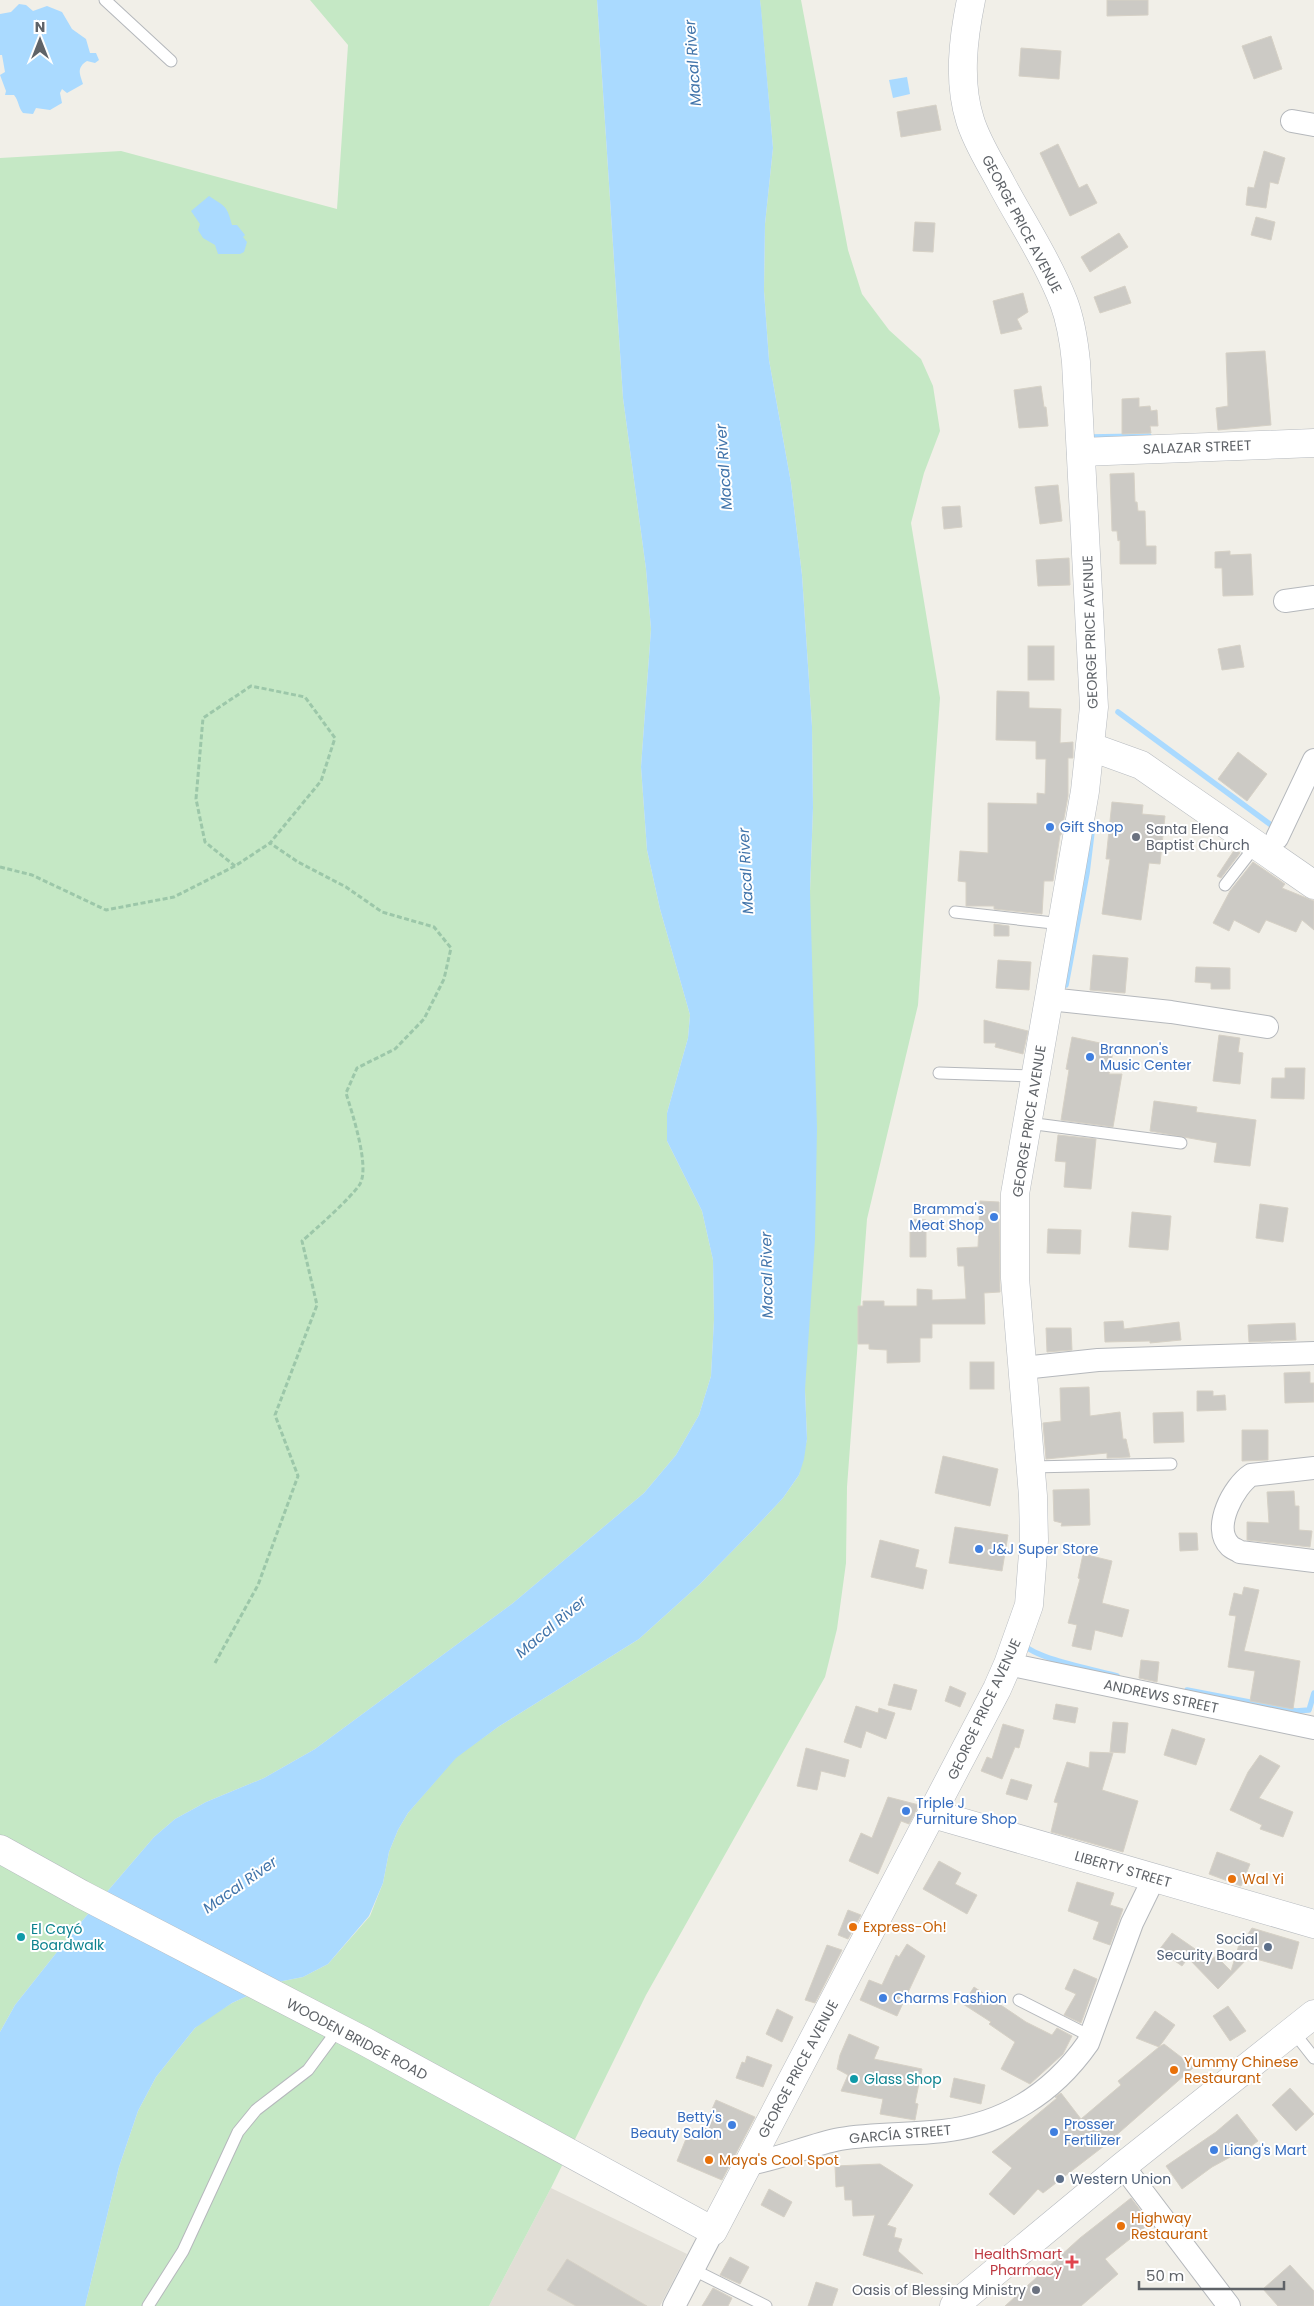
<svg xmlns="http://www.w3.org/2000/svg" width="1314" height="2306" font-family="Poppins,sans-serif">
<style>
.education{fill:#e1ded6}
.green{fill:#c5e8c5}
.water{fill:#aadaff}
.lines{fill:none;stroke-linecap:round;stroke-linejoin:round}
.stream{stroke:#aadaff;stroke-width:5.5}
.building{fill:#cccac5;stroke:#d6d1c6}
.lane-casing{stroke:#b5b8bc;stroke-width:13}
.street-casing{stroke:#b5b8bc;stroke-width:24}
.secondary-casing{stroke:#b6babf;stroke-width:29}
.path{stroke:#9cc7a9;stroke-width:3;stroke-dasharray:5 2.5;stroke-linecap:butt}
.lane{stroke:#fff;stroke-width:11}
.street{stroke:#fff;stroke-width:22}
.secondary{stroke:#fff;stroke-width:28}
.shop-dot{fill:#3f7fe0;stroke:#fff;stroke-width:2}
.worship-dot{fill:#6b7280;stroke:#fff;stroke-width:2}
.food-dot{fill:#e8710a;stroke:#fff;stroke-width:2}
.culture-dot{fill:#0f9aa8;stroke:#fff;stroke-width:2}
.service-dot{fill:#5c6f8a;stroke:#fff;stroke-width:2}
.health-dot{fill:#e0444e;stroke:#fff;stroke-width:2}
.labels{text-anchor:middle;stroke-width:4;stroke-linejoin:round;paint-order:stroke}
.street-label{font-size:14px;fill:#5f6368;stroke:#fff}
.shop-label{font-size:14px;fill:#366cbe;stroke:#fff;text-anchor:start}
.worship-label{font-size:14px;fill:#5b616d;stroke:#fff;text-anchor:start}
.food-label{font-size:14px;fill:#c56008;stroke:#fff;text-anchor:start}
.culture-label{font-size:14px;fill:#0d838f;stroke:#fff;text-anchor:start}
.service-label{font-size:14px;fill:#4e5e75;stroke:#fff;text-anchor:end}
.health-label{font-size:14px;fill:#be3a42;stroke:#fff;text-anchor:end}
.water-label{font-size:15px;font-style:italic;fill:#4174aa;stroke:#fff}
</style>
<rect width="100%" height="100%" fill="#f1efe8"/>
<path class="education" d="M551 2188 687 2254 660 2306H489Z"/>
<g class="green">
<path d="M310 0H597L623 398 646 569 651 629 641 767 647 850 660 909 690 1015 688 1038 667 1113V1141L702 1211 713 1260 714 1319 711 1376 699 1415 676 1455 644 1493 513 1603 315 1749 264 1778 206 1802 175 1819 154 1837 76 1928 15 2005 0 2032V158L121 151 337 209 348 45Z"/>
<path d="M760 0H801L848 250 862 294 889 330 921 359 933 386 940 431 924 473 911 523 940 698 918 1005 867 1219 847 1487 846 1563 837 1629 825 1677 646 1995 551 2188 489 2306H85L119 2167 138 2111 156 2077 195 2028 207 2018 232 2003 278 1982 303 1977 328 1964 370 1916 383 1883 389 1852 398 1830 408 1813 456 1757 498 1727 639 1639 700 1584 754 1529 783 1498 799 1475 807 1439 805 1390 810 891 813 808 812 726 802 575 791 483 769 360 764 291 765 224 773 148Z"/>
</g>
<g class="water">
<path d="M597 0H760L761 8 773 148 765 224 764 291 769 360 791 483 802 575 812 726 813 808 810 891 817 1128 815 1239 805 1390 807 1439 804 1459 799 1475 783 1498 754 1529 700 1584 639 1639 498 1727 456 1758 408 1813 398 1830 389 1852 383 1883 369 1916 328 1964 303 1977 278 1982 232 2003 195 2028 156 2077 138 2111 119 2167 85 2306H0V2032L15 2005 76 1928 154 1837 175 1819 206 1802 264 1778 315 1749 513 1603 644 1493 676 1455 699 1415 711 1376 714 1319 713 1260 702 1211 667 1141V1113L688 1038 690 1015 660 909 647 850 641 767 651 629 646 569 623 398Z"/>
<path d="M19 4 26 5 33 11 47 6 62 12 72 29 86 39 90 53H96L99 60 95 63 87 61C76 68 80 74 83 84L67 93 62 89 60 93 62 103 50 110 36 108 33 114 23 113C18 107 19 101 14 95H5L6 91 0 75 5 72 2 55H0V14L11 12Z"/>
<path d="M907 77 910 94 893 98 889 80Z"/>
<path d="M209 196C226 207 227 206 232 225H237L245 235 243 237 247 242 244 252 240 254H218L215 245 203 238 198 230 200 224 191 211Z"/>
</g>
<g class="lines">
<g class="stream">
<path d="M1089 437 1149 436"/>
<path d="M1118 712 1271 825"/>
<path d="M1066 985 1087 873 1093 824"/>
<path d="M1023 1644C1036 1659 1095 1670 1117 1676"/>
<path d="M1187 1690 1296 1711 1309 1710 1314 1693"/>
</g>
</g>
<g class="building">
<path d="M1107 0H1148V15L1107 16Z"/>
<path d="M1271 36 1282 69 1254 79 1242 46Z"/>
<path d="M1021 48 1061 51 1059 79 1019 76Z"/>
<path d="M936 105 941 130 901 137 897 112Z"/>
<path d="M1058 144 1079 188 1087 184 1097 203 1070 216 1040 153Z"/>
<path d="M1264 151 1285 158 1278 184 1270 182 1266 208 1246 205 1248 187 1254 188Z"/>
<path d="M1256 217 1275 222 1271 240 1251 235Z"/>
<path d="M915 222 935 223 933 252 913 251Z"/>
<path d="M1119 233 1128 247 1090 272 1081 257Z"/>
<path d="M1125 286 1131 303 1100 313 1094 297Z"/>
<path d="M1023 293 1028 312 1017 319 1022 329 1001 334 993 301Z"/>
<path d="M1265 351 1271 425 1218 430 1216 408 1228 406 1226 353Z"/>
<path d="M1041 386 1044 407H1046L1048 426 1019 428 1014 390Z"/>
<path d="M1139 398V407L1150 406 1151 411 1157 410 1158 426H1150L1151 433 1122 434V399Z"/>
<path d="M1134 473 1135 502H1137L1138 511H1145L1146 546H1156V564H1120V540L1118 541 1117 531H1112L1110 474Z"/>
<path d="M1058 485 1062 521 1040 524 1035 487Z"/>
<path d="M960 506 962 527 944 529 942 507Z"/>
<path d="M1230 551V555L1251 554 1253 595 1223 596 1222 568H1215V552Z"/>
<path d="M1069 558 1070 585 1038 586 1036 560Z"/>
<path d="M1240 645 1244 667 1222 670 1218 649Z"/>
<rect x="1028" y="646" width="26" height="34"/>
<path d="M997 691 1029 692V708L1061 709 1060 743 1073 742V758H1068V796L1061 835H1060L1053 881H1044L1042 914 994 909V906H966V882L958 881 960 851 988 853V803L1037 804V793L1045 794 1046 759H1036V741L996 740Z"/>
<path d="M1238 752 1267 774 1247 801 1218 779Z"/>
<path d="M1112 802 1143 805 1142 814 1165 816 1160 864 1149 863 1141 920 1102 914 1110 859H1106Z"/>
<path d="M1235 849 1240 853 1221 878 1217 876Z"/>
<path d="M1253 862 1285 884 1282 888 1314 901V930L1302 920 1296 932 1266 920 1259 933 1234 920 1229 931 1213 923 1230 891Z"/>
<path d="M994 924 1009 926V936H994Z"/>
<path d="M1093 955 1128 958 1125 993 1090 990Z"/>
<path d="M998 960 1031 962 1029 990 996 988Z"/>
<path d="M1196 967 1230 968V989H1211V983L1195 982Z"/>
<path d="M984 1020 1028 1031 1023 1054 995 1047 996 1043H984Z"/>
<path d="M1219 1035 1240 1038 1238 1052 1243 1053 1240 1084 1213 1081Z"/>
<path d="M1072 1037 1114 1046 1109 1074H1122L1113 1127 1061 1120 1069 1070 1066 1069Z"/>
<path d="M1285 1068H1305L1304 1099 1271 1098 1272 1078H1285Z"/>
<path d="M1154 1101 1197 1107 1196 1112 1256 1120 1250 1166 1214 1162 1217 1143 1150 1131Z"/>
<path d="M1058 1135 1096 1139 1091 1189 1064 1187 1066 1162 1055 1161Z"/>
<path d="M980 1201 999 1202 1000 1292 984 1293 985 1324H932V1338H920V1362L887 1363V1350L869 1349V1344H858V1306H863V1301H884V1306H917V1289L932 1290V1300L966 1299 964 1266H958L957 1248 978 1247Z"/>
<path d="M1260 1204 1288 1208 1283 1242 1256 1238Z"/>
<path d="M1132 1212 1171 1216 1168 1250 1129 1247Z"/>
<path d="M910 1219 926 1220V1257H910Z"/>
<path d="M1048 1229 1081 1230 1080 1254 1047 1253Z"/>
<path d="M1123 1321 1124 1329 1179 1322 1181 1340 1150 1343V1341L1105 1342 1104 1322Z"/>
<path d="M1295 1323 1296 1340 1249 1342 1248 1325Z"/>
<path d="M1046 1328H1071L1072 1350 1047 1352Z"/>
<rect x="970" y="1362" width="24" height="27"/>
<path d="M1310 1372V1383H1314V1402L1285 1403 1284 1373Z"/>
<path d="M1089 1387 1090 1416 1120 1412 1123 1439H1126L1130 1457 1107 1458V1453L1046 1459 1043 1423 1061 1421 1060 1388Z"/>
<path d="M1197 1391H1213V1396L1225 1395 1226 1410 1197 1411Z"/>
<path d="M1183 1412 1184 1442 1154 1443 1153 1413Z"/>
<path d="M1242 1430H1268V1460L1242 1461Z"/>
<path d="M943 1456 998 1469 990 1506 935 1493Z"/>
<path d="M1089 1489 1090 1525 1061 1526 1062 1523 1054 1521 1053 1490Z"/>
<path d="M1294 1491 1295 1506H1299V1530L1312 1531 1310 1547 1247 1540V1522L1269 1523 1267 1492Z"/>
<path d="M955 1527 1008 1535 1002 1571 949 1563Z"/>
<path d="M1179 1533H1197L1198 1550 1180 1551Z"/>
<path d="M880 1540 919 1550 915 1567 927 1570 923 1589 871 1577Z"/>
<path d="M1083 1554 1112 1561 1102 1603 1129 1610 1122 1637 1095 1630 1091 1650 1072 1646 1077 1625 1068 1623 1080 1579 1078 1578Z"/>
<path d="M1244 1587 1259 1590 1244 1651 1300 1661 1293 1709 1250 1701 1255 1671 1228 1667 1236 1616 1229 1615 1234 1593 1242 1595Z"/>
<path d="M1141 1660 1159 1662 1157 1682 1139 1678Z"/>
<path d="M894 1684 917 1690 911 1710 888 1705Z"/>
<path d="M950 1686 966 1693 960 1707 945 1701Z"/>
<path d="M1056 1704 1078 1708 1075 1723 1053 1719Z"/>
<path d="M856 1706 878 1713 879 1708 895 1713 886 1739 866 1731 861 1748 844 1742Z"/>
<path d="M1113 1722 1128 1723 1125 1753 1110 1752Z"/>
<path d="M1003 1724 1024 1730 1019 1748 1015 1747 1002 1779 981 1771 987 1757 992 1759Z"/>
<path d="M1172 1729 1205 1739 1196 1765 1164 1755Z"/>
<path d="M806 1748 849 1760 845 1777 821 1771 817 1790 797 1786Z"/>
<path d="M1090 1752 1113 1753 1102 1790 1138 1801 1123 1852 1051 1832 1058 1803 1054 1802 1067 1762 1089 1768Z"/>
<path d="M1260 1755 1280 1766 1259 1798 1293 1812 1283 1837 1260 1829 1262 1825 1230 1810 1248 1772Z"/>
<path d="M1011 1779 1032 1785 1027 1800 1006 1794Z"/>
<path d="M888 1797 919 1805 909 1824 901 1821 878 1874 849 1861 861 1833 872 1838Z"/>
<path d="M1217 1852 1250 1864 1241 1886 1209 1874Z"/>
<path d="M939 1861 961 1873 955 1884 977 1895 967 1914 923 1889Z"/>
<path d="M1077 1882 1114 1893 1110 1905 1123 1909 1110 1945 1093 1939 1099 1922 1068 1911Z"/>
<path d="M848 1910 861 1915 848 1939 838 1935Z"/>
<path d="M1252 1928 1299 1942 1292 1969 1249 1957 1218 1989 1188 1958 1182 1966 1159 1950 1172 1933 1211 1960 1216 1956 1231 1971 1241 1938 1244 1940Z"/>
<path d="M907 1944 925 1956 897 2016 860 2000 869 1980 882 1985 896 1955 899 1957Z"/>
<path d="M827 1945 842 1950 815 2003 805 2000Z"/>
<path d="M1074 1969 1097 1979 1081 2023 1064 2015 1076 1994 1065 1989Z"/>
<path d="M974 1987 1026 2022 1052 2035 1057 2028 1072 2036 1063 2054 1030 2084 1001 2069 1015 2042 989 2024 991 2022 963 2004Z"/>
<path d="M1228 2006 1246 2031 1230 2041 1213 2016Z"/>
<path d="M777 2009 793 2017 782 2042 766 2034Z"/>
<path d="M1155 2011 1175 2025 1159 2047 1164 2044 1194 2067 1104 2146 1043 2193 1038 2189 1014 2215 989 2194 1012 2168 992 2152 1057 2098 1055 2097 1061 2093 1081 2119 1121 2085 1118 2081 1159 2047 1136 2038Z"/>
<path d="M849 2034 879 2047 874 2059 922 2069 915 2103 918 2104 915 2120 880 2114 883 2099 841 2091 848 2075 837 2069 840 2055Z"/>
<path d="M747 2056 772 2065 763 2087 736 2078 742 2062 745 2063Z"/>
<path d="M954 2078 985 2085 981 2104 950 2097Z"/>
<path d="M1290 2088 1314 2114 1296 2131 1272 2105Z"/>
<path d="M716 2100 755 2117 722 2180 677 2161 688 2134 699 2139Z"/>
<path d="M1237 2114 1258 2141 1236 2157 1234 2155 1212 2167 1182 2189 1166 2166 1216 2132Z"/>
<path d="M880 2164 913 2185 887 2225 896 2228 894 2237 902 2239 898 2251 923 2274 863 2255 875 2215 853 2216 852 2200H845L844 2186 836 2187 835 2166Z"/>
<path d="M769 2189 792 2202 784 2217 761 2205Z"/>
<path d="M1131 2198 1150 2223 1105 2259 1118 2274 1081 2306H1005L1080 2238Z"/>
<path d="M730 2257 749 2267 740 2284 720 2275Z"/>
<path d="M567 2259 647 2306H576L547 2290Z"/>
<path d="M1290 2265 1314 2291V2306H1278L1263 2289Z"/>
<path d="M816 2282 838 2289 832 2306H808Z"/>
<path d="M713 2288 732 2298 728 2306H702Z"/>
</g>
<g class="lines">
<g class="lane-casing">
<g id="lane">
<path d="M105 0 171 61"/>
<path d="M1225 885 1256 845"/>
<path d="M955 912 1062 924"/>
<path d="M939 1073 1036 1076"/>
<path d="M1028 1123 1181 1143"/>
<path d="M1031 1467 1171 1464"/>
<path d="M1019 2000 1090 2036"/>
<path d="M1292 2030 1314 2058"/>
<path d="M694 2270 766 2306"/>
<path d="M148 2306 183 2251 238 2132 256 2110 308 2070 339 2028"/>
</g>
</g>
<g class="street-casing">
<g id="street">
<path d="M1292 121 1314 125"/>
<path d="M1285 601 1314 597"/>
<path d="M1277 838 1314 760"/>
<path d="M1049 999 1171 1012 1267 1027"/>
<path d="M1023 1368 1098 1360 1314 1353"/>
<path d="M1314 1468 1251 1475C1234 1486 1211 1528 1230 1546 1232 1548 1237 1550 1240 1552L1314 1561"/>
<path d="M1008 1664 1314 1728"/>
<path d="M748 2164C780 2159 809 2145 840 2139 874 2133 909 2135 943 2131 1004 2124 1053 2093 1088 2043L1132 1923 1154 1878"/>
<path d="M1123 2166 1229 2306"/>
<path d="M674 2306 713 2231"/>
</g>
</g>
<g class="secondary-casing">
<g id="secondary">
<path d="M1081 452 1314 443"/>
<path d="M1091 747 1141 765 1314 885"/>
<path d="M933 1814 1314 1924"/>
<path d="M0 1849 81 1894 364 2041 713 2231 997 1689 1008 1664 1029 1605 1034 1540 1033 1496 1015 1278V1194L1085 791 1094 707 1076 362C1074 342 1071 322 1064 303 1048 262 1023 224 1002 185 991 164 977 143 970 120 958 82 963 39 971 0"/>
<path d="M954 2306 1123 2166 1314 2014"/>
</g>
</g>
<g class="path">
<path d="M0 867 32 875 106 910 174 897 235 866 270 843 321 781 335 738 305 697 251 686 203 718 196 799 205 842 235 866"/>
<path d="M215 1663 258 1585 298 1476 275 1415 317 1305 302 1241C316 1229 352 1197 360 1184 370 1166 352 1113 346 1093L357 1068 395 1049 424 1019 444 979 451 948 434 927 382 912 346 887 298 862 270 843"/>
</g>
<use href="#lane" class="lane"/>
<use href="#street" class="street"/>
<use href="#secondary" class="secondary"/>
</g>
<g class="shop-dot">
<circle cx="1050" cy="827" r="5"/>
<circle cx="1090" cy="1057" r="5"/>
<circle cx="994" cy="1217" r="5"/>
<circle cx="979" cy="1549" r="5"/>
<circle cx="906" cy="1811" r="5"/>
<circle cx="883" cy="1998" r="5"/>
<circle cx="732" cy="2125" r="5"/>
<circle cx="1054" cy="2132" r="5"/>
<circle cx="1214" cy="2150" r="5"/>
</g>
<g class="worship-dot">
<circle cx="1136" cy="837" r="5"/>
<circle cx="1036" cy="2290" r="5"/>
</g>
<g class="food-dot">
<circle cx="1232" cy="1879" r="5"/>
<circle cx="853" cy="1927" r="5"/>
<circle cx="1174" cy="2070" r="5"/>
<circle cx="709" cy="2160" r="5"/>
<circle cx="1121" cy="2226" r="5"/>
</g>
<g class="culture-dot">
<circle cx="21" cy="1937" r="5"/>
<circle cx="854" cy="2079" r="5"/>
</g>
<g class="service-dot">
<circle cx="1268" cy="1947" r="5"/>
<circle cx="1060" cy="2179" r="5"/>
</g>
<path class="health-dot" d="M1069.5 2254.5h5v5h5v5h-5v5h-5v-5h-5v-5h5z"/>
<g class="labels">
<g class="street-label">
<text transform="translate(1022 224) rotate(62)" y="5">GEORGE PRICE AVENUE</text>
<text transform="translate(1197 447) rotate(-2)" y="5">SALAZAR STREET</text>
<text transform="translate(1090 632) rotate(-92)" y="5">GEORGE PRICE AVENUE</text>
<text transform="translate(1029 1121) rotate(-81)" y="5">GEORGE PRICE AVENUE</text>
<text transform="translate(1161 1696) rotate(12)" y="5">ANDREWS STREET</text>
<text transform="translate(984 1709) rotate(-65)" y="5">GEORGE PRICE AVENUE</text>
<text transform="translate(1123 1869) rotate(16)" y="5">LIBERTY STREET</text>
<text transform="translate(357 2039) rotate(28)" y="5">WOODEN BRIDGE ROAD</text>
<text transform="translate(798 2069) rotate(-62)" y="5">GEORGE PRICE AVENUE</text>
<text transform="translate(900 2134) rotate(-5)" y="5">GARCÍA STREET</text>
</g>
<g class="shop-label">
<text x="1060" y="832">Gift Shop</text>
<text x="1100" y="1054">Brannon's<tspan x="1100" dy="16">Music Center</tspan></text>
<text x="984" y="1214" text-anchor="end">Bramma's<tspan x="984" dy="16">Meat Shop</tspan></text>
<text x="989" y="1554">J&amp;J Super Store</text>
<text x="916" y="1808">Triple J<tspan x="916" dy="16">Furniture Shop</tspan></text>
<text x="893" y="2003">Charms Fashion</text>
<text x="722" y="2122" text-anchor="end">Betty's<tspan x="722" dy="16">Beauty Salon</tspan></text>
<text x="1064" y="2129">Prosser<tspan x="1064" dy="16">Fertilizer</tspan></text>
<text x="1224" y="2155">Liang's Mart</text>
</g>
<g class="worship-label">
<text x="1146" y="834">Santa Elena<tspan x="1146" dy="16">Baptist Church</tspan></text>
<text x="1026" y="2295" text-anchor="end">Oasis of Blessing Ministry</text>
</g>
<g class="food-label">
<text x="1242" y="1884">Wal Yi</text>
<text x="863" y="1932">Express-Oh!</text>
<text x="1184" y="2067">Yummy Chinese<tspan x="1184" dy="16">Restaurant</tspan></text>
<text x="719" y="2165">Maya's Cool Spot</text>
<text x="1131" y="2223">Highway<tspan x="1131" dy="16">Restaurant</tspan></text>
</g>
<g class="culture-label">
<text x="31" y="1934">El Cayó<tspan x="31" dy="16">Boardwalk</tspan></text>
<text x="864" y="2084">Glass Shop</text>
</g>
<g class="service-label">
<text x="1258" y="1944">Social<tspan x="1258" dy="16">Security Board</tspan></text>
<text x="1070" y="2184" text-anchor="start">Western Union</text>
</g>
<g class="health-label">
<text x="1062" y="2259">HealthSmart<tspan x="1062" dy="16">Pharmacy</tspan></text>
</g>
<g class="water-label">
<text transform="translate(693 63) rotate(-94)" y="5">Macal River</text>
<text transform="translate(724 467) rotate(-94)" y="5">Macal River</text>
<text transform="translate(746 871) rotate(-93)" y="5">Macal River</text>
<text transform="translate(767 1275) rotate(-91)" y="5">Macal River</text>
<text transform="translate(551 1627) rotate(-40)" y="5">Macal River</text>
<text transform="translate(240 1885) rotate(-35)" y="5">Macal River</text>
</g>
</g>
<g transform="translate(40 40)" stroke="#ffffff" stroke-width="4" paint-order="stroke">
<path d="M0-4L9 19L0 12L-9 19Z" fill="#5f6368"/>
<text y="-8" font-size="14" font-weight="bold" text-anchor="middle" fill="#5f6368">N</text>
</g>
<path d="M1139 2281v8h145v-8" fill="none" stroke="#5f6368" stroke-width="2.5"/>
<text x="1146" y="2281" font-size="15" fill="#5f6368" stroke="#ffffff" stroke-width="4" paint-order="stroke">50 m</text>
</svg>
